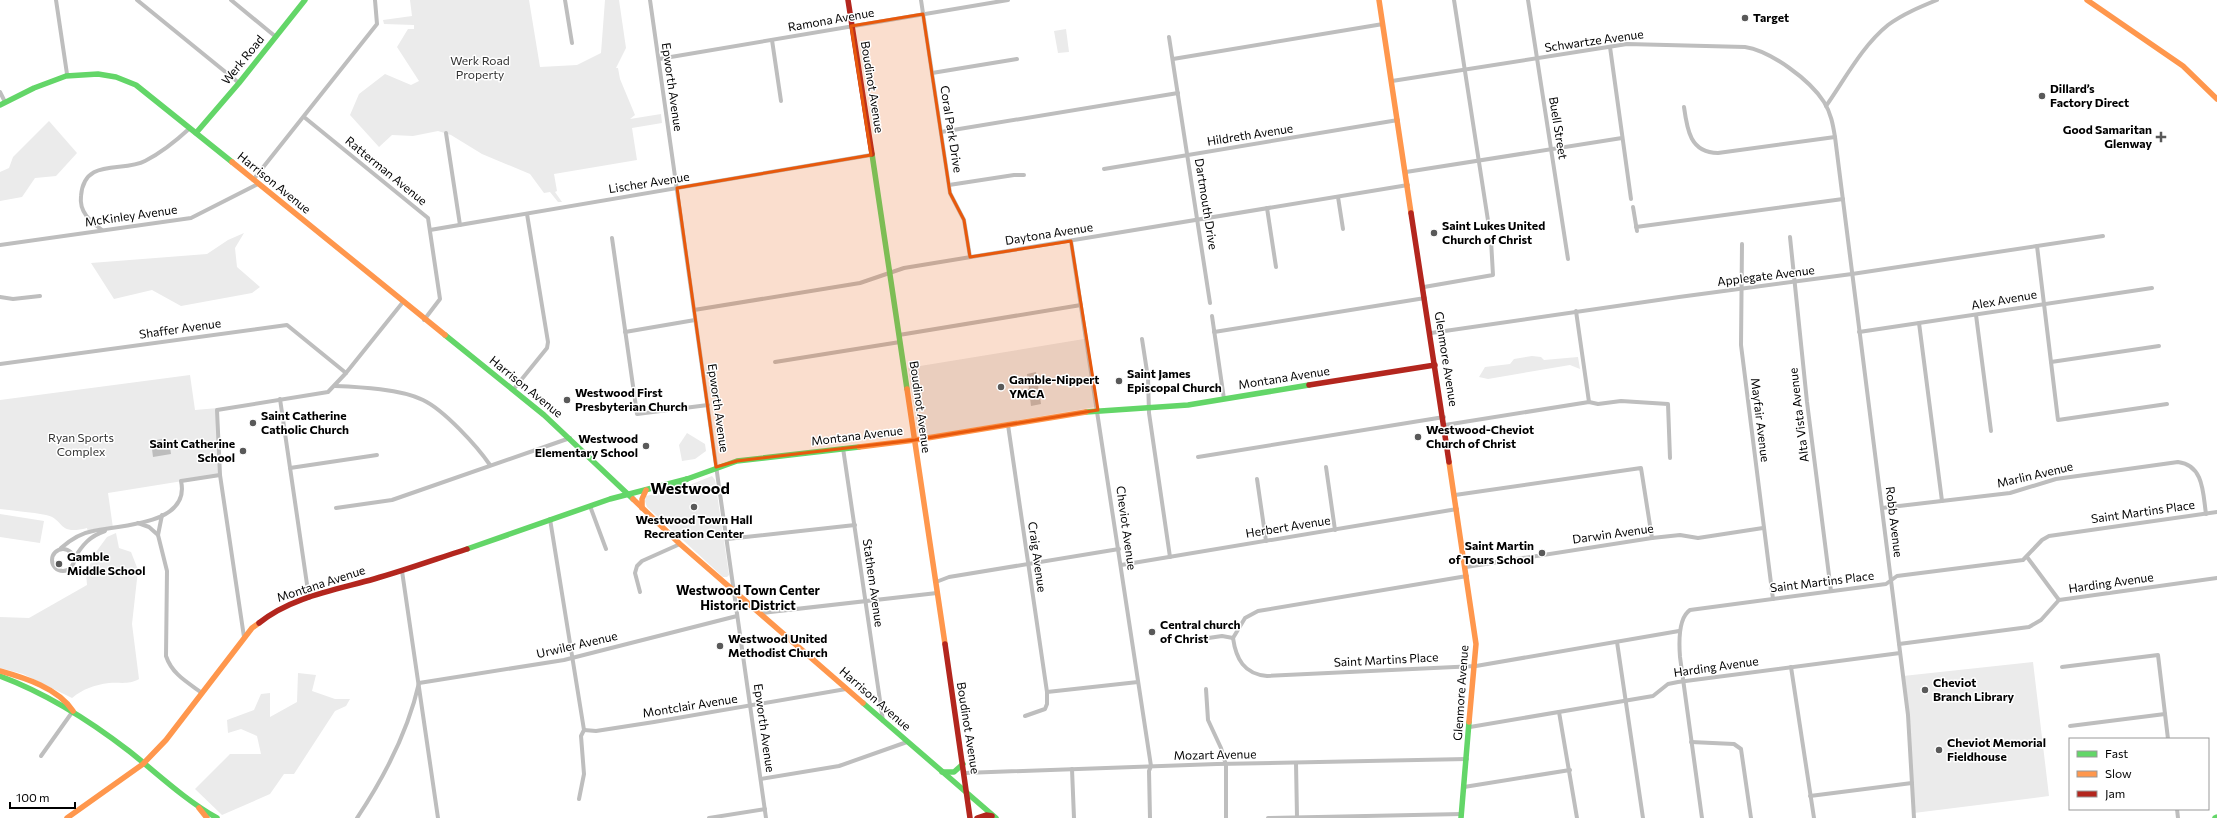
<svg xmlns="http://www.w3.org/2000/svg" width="2217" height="818" font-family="Commissioner,sans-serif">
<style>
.green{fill:#ebebeb}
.water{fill:#bdbdbd}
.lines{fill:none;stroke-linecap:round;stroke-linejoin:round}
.street{stroke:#bebebe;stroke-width:4}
.fast{stroke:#63d668;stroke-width:5.5}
.slow{stroke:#ff974d;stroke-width:5.5}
.jam{stroke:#b3261e;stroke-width:5.5}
.marked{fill:#e8590c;fill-opacity:0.2;stroke:#e8590c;stroke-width:3;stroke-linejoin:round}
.poi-dot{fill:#595959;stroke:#fff;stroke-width:1.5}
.labels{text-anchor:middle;stroke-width:3;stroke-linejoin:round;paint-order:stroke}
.poi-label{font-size:12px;font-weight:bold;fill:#000;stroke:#fff;text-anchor:start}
.street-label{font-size:12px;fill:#000;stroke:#fff}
.park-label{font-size:12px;fill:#313131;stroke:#fff}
.neighbourhood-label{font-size:13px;font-weight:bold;fill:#000;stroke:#fff}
.district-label{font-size:16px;font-weight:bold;fill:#000;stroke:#fff}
</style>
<rect width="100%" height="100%" fill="#fff"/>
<g class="green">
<path d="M410 0H529L540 67 577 65 601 53 605 0H619L626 48 616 68H618L620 79 635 115 630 119 661 114 662 123 632 128 637 160 554 174 557 191 555 192 562 202H558L550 192 544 193 530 174 482 154 451 135 438 131 413 136 392 135 379 147 350 115 359 94 385 74 411 85 419 81 397 47 408 29H414V25L384 24 383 20 412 16Z"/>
<path d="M1066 29 1069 52 1058 53 1054 31Z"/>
<path d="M49 121 77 153 56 176 35 178 22 197 0 201V172L9 168 13 157Z"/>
<path d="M244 233 235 248 237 267 260 287 252 293 181 306 152 290 114 299 91 263 207 254 228 240Z"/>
<path d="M1084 339 1095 407 919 437 908 368Z"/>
<path d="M1532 356 1541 357 1544 360 1578 357 1580 369 1570 365 1488 379 1479 377 1485 367 1510 364 1514 359Z"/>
<path d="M190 375 195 410 218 408 220 475 108 493 113 528 88 532 87 528C57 536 65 519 46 515 31 512 15 511 0 509V400Z"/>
<path d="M687 433 705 444 706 451 695 459 682 461 679 445Z"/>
<path d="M712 476 715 480 729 575 727 577H723L647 507 645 501 646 496 687 486Z"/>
<path d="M0 514 44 521 40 543 0 537Z"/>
<path d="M116 533 119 548 131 552 138 570 132 624 139 679C128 685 121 682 109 683 94 685 83 689 72 698L23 674 0 668V617L29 618 87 585 86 573 96 552 107 537Z"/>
<path d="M2033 662 2049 796 1914 813 1910 733 1903 676Z"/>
<path d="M298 673 316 675 312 691 335 699H350L346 706 335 711 294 774H284L270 794 222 815 195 789 230 754H261L257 736 241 729 228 733 227 720 254 710 261 694 270 693V717L297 702Z"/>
</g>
<g class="water">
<path d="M1036 372 1041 404 1031 406 1030 398 1025 399 1023 390 1029 389 1027 374Z"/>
<path d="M162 439 163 448 170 447 171 454 153 457 151 441Z"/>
</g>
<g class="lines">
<g class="street">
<path d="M56 0 67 74"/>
<path d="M137 0 239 83"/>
<path d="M231 0 276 37"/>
<path d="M565 0 572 43"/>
<path d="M650 0 766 818"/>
<path d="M921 0 950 193 964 220 970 257"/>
<path d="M1454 0 1489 227"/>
<path d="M1528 0 1568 259"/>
<path d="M1169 37 1210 303"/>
<path d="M772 40 781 101"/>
<path d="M1610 47 1631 199"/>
<path d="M659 59 1008 0"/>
<path d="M1173 59 1383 24"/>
<path d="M932 73 1017 59"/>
<path d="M1392 81 1627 44 1745 47C1771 51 1810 80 1824 102 1831 113 1833 125 1835 137L1908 715 1914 818"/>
<path d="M0 92 5 102"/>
<path d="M1826 106C1845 79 1862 46 1888 25 1903 14 1920 7 1937 0"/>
<path d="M1684 107C1687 129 1690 153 1718 153L1835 137"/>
<path d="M304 117 428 218 440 299 424 320"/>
<path d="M941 132 1178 93"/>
<path d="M446 133 460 225"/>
<path d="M1104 169 1398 120"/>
<path d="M1406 172 1622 138"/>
<path d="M253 180 377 24 375 0"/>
<path d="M949 185 1014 175H1024"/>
<path d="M1338 197 1343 229"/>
<path d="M1633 207 1637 231"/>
<path d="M1267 208 1276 267"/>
<path d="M1636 227 1843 199"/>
<path d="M102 230C90 221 79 212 81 196 84 157 123 173 145 161 161 153 177 140 190 128"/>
<path d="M430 230 871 155"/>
<path d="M1790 237 1807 402 1831 591"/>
<path d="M612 238 637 414 708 405"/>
<path d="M1071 241 1151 766 1149 771 1150 818"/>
<path d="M1742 244 1741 345 1773 599"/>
<path d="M0 245 191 218 258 184"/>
<path d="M2037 246 2058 420 2167 404"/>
<path d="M1424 287 1493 275 1491 240"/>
<path d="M0 297 13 299 40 296"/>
<path d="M694 310 860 283 904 268 1408 185"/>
<path d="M1576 311 1589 402"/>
<path d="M1976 315 1991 431"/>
<path d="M1212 316 1224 399"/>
<path d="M1919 323 1942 501"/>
<path d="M625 332 695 320"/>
<path d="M1214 332 1425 298"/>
<path d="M1859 332 2152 288"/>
<path d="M1431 333 1679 297 1852 274 2103 236"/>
<path d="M899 335 1081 305"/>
<path d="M1142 339 1148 378 1149 413 1170 557"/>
<path d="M775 362 900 342"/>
<path d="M2051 362 2159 346"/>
<path d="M0 364 287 325 346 373"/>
<path d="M335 386C360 387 401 389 423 400 444 410 477 446 490 465"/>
<path d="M513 390 547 348 548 342 527 214"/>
<path d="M280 399 309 598"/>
<path d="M1008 425 1047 692V704L1045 709 1025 716"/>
<path d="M1445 425 1589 402 1598 404 1621 401 1668 404 1670 458"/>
<path d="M843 448 883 721"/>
<path d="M1198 457 1444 417"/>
<path d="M1326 467 1335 530"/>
<path d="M290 468 377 455"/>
<path d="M1257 479 1266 541"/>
<path d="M1455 495 1641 468 1652 538"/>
<path d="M590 506 606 549"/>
<path d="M336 508 392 500 570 438"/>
<path d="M1882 508 2010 493 2056 479 2178 462C2204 465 2203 494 2206 514"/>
<path d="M162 515 158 535 167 571 166 656C172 674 187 682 202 693"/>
<path d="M550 519 584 730 581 736 584 774 579 799"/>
<path d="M138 523 149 527 158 535"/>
<path d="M727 539 855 525"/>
<path d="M61 548C69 541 81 533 93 531 120 525 191 525 181 481L220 475"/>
<circle cx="63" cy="560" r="11"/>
<path d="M2027 557 2059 600"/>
<path d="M74 559C82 545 90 536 105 531"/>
<path d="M1121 565 1457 509"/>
<path d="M1466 567 1652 538 1680 535 1698 538 1763 528"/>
<path d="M402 571 438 818"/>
<path d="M936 582 949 577 1119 549"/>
<path d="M640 592 635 573 637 566 642 561 680 544"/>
<path d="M761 613 937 593"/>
<path d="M244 637 220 475 217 410 328 392 346 373 403 302"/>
<path d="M1233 638C1236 659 1244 674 1267 676L1476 666 1679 631"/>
<path d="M1233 638 1245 618 1258 611 1467 576"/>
<path d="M1195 640 1222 636 1233 638"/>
<path d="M1617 642 1643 818"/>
<path d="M1899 644 2029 627 2041 620 2059 600 2217 578"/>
<path d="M1791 667 1814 818"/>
<path d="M2062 667 2158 655 2168 739"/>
<path d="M1206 689 1208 720 1221 748 1226 765V818"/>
<path d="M1047 692 1138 682"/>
<path d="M1559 712 1577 818"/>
<path d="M2070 726 2165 714"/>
<path d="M1470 727 1653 696 1668 684 1678 682 1900 653"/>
<path d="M584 730 596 731 654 722 846 689"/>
<path d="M1691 742 1734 744 1741 749 1751 818"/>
<path d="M41 756 73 711"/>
<path d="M1296 763 1297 817"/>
<path d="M1072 769 1074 818"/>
<path d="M964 773 1217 764 1467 759"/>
<path d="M761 779 839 766 907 742"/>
<path d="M1464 787 1570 770"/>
<path d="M1810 796 1912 783"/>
<path d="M2177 809 2178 818"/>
<path d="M357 818C385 776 408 732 419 683L564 660 737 616"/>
<path d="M709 818 765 809"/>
<path d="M1268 818 1462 814"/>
<path d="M1702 818 1680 657C1679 644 1678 618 1690 610L1886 584 1897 576 2023 560 2042 540 2049 536 2217 512"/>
</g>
<g class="fast">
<path d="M0 105 34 88 66 76 98 74 116 77 136 85 232 162"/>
<path d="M196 133 239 83 305 0"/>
<path d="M872 154 907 389"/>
<path d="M445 335 544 415 633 499"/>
<path d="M1086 412 1188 405 1309 385"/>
<path d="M657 488 673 487 687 479"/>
<path d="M467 549 610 499 687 479 737 461 859 447"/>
<path d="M0 676C48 694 89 720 129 751 158 774 185 800 217 818"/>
<path d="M863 703 996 818"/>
<path d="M942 772H954L963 764"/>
<path d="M1461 818 1469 722"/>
<path d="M2215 818 2217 817"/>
</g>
<g class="slow">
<path d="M1379 0 1411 213"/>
<path d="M2087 0 2183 66 2217 99"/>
<path d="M232 162 445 335"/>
<path d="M907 389 945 644"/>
<path d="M859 447 915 440 1086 412"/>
<path d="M1449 462 1476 644 1469 722"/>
<path d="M633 499 680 544 863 703"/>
<path d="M642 508V499L646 490"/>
<path d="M0 671C25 678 58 688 73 711"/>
<path d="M199 808 207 818"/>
<path d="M67 818 143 764 166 740 252 628 259 623"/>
</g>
<g class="jam">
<path d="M848 0 872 154"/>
<path d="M1411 213 1449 462"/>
<path d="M1309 385 1435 365"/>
<path d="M259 623C291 597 335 590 374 579 406 570 436 559 467 549"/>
<path d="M945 644 970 818"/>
<path d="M977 818 986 815 992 816"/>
</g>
</g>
<path class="marked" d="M923 14 950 193 964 220 970 257 1071 241 1098 410 915 440 737 461 716 467 677 188 871 155 851 26Z"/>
<g class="poi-dot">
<circle cx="1745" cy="18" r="4"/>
<circle cx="2042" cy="96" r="4"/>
<path d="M2159 131h4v4h4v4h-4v4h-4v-4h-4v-4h4z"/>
<circle cx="1434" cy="233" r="4"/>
<circle cx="1119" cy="381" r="4"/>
<circle cx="1001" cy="387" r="4"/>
<circle cx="567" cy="400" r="4"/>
<circle cx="253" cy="423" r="4"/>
<circle cx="1418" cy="437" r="4"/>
<circle cx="646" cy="446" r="4"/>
<circle cx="243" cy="451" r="4"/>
<circle cx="694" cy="507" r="4"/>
<circle cx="1542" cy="553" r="4"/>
<circle cx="59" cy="564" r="4"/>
<circle cx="1152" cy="632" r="4"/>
<circle cx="720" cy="646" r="4"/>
<circle cx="1925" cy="690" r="4"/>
<circle cx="1939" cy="750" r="4"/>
</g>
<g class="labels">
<g class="poi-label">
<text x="1753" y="22">Target</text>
<text x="2050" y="93">Dillard’s<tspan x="2050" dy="14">Factory Direct</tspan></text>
<text x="2152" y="134" text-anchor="end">Good Samaritan<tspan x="2152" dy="14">Glenway</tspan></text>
<text x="1442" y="230">Saint Lukes United<tspan x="1442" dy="14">Church of Christ</tspan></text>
<text x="1127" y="378">Saint James<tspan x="1127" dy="14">Episcopal Church</tspan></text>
<text x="1009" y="384">Gamble-Nippert<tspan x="1009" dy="14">YMCA</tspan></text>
<text x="575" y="397">Westwood First<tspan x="575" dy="14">Presbyterian Church</tspan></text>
<text x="261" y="420">Saint Catherine<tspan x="261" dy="14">Catholic Church</tspan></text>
<text x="1426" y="434">Westwood-Cheviot<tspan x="1426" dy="14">Church of Christ</tspan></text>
<text x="638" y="443" text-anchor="end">Westwood<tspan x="638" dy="14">Elementary School</tspan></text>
<text x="235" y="448" text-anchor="end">Saint Catherine<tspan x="235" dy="14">School</tspan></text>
<text x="694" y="524" text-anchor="middle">Westwood Town Hall<tspan x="694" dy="14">Recreation Center</tspan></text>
<text x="1534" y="550" text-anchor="end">Saint Martin<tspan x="1534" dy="14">of Tours School</tspan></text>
<text x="67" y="561">Gamble<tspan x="67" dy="14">Middle School</tspan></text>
<text x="1160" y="629">Central church<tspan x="1160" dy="14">of Christ</tspan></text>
<text x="728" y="643">Westwood United<tspan x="728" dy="14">Methodist Church</tspan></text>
<text x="1933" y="687">Cheviot<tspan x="1933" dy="14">Branch Library</tspan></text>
<text x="1947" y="747">Cheviot Memorial<tspan x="1947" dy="14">Fieldhouse</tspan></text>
</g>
<g class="street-label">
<text transform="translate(831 20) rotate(-10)" y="4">Ramona Avenue</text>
<text transform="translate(1594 41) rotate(-8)" y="4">Schwartze Avenue</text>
<text transform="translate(243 60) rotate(-51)" y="4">Werk Road</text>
<text transform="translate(672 87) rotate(82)" y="4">Epworth Avenue</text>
<text transform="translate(872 87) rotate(81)" y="4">Boudinot Avenue</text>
<text transform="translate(1558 128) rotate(81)" y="4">Buell Street</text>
<text transform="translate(951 129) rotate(81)" y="4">Coral Park Drive</text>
<text transform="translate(1250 135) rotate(-9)" y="4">Hildreth Avenue</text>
<text transform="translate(386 171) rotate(39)" y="4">Ratterman Avenue</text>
<text transform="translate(274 183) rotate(39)" y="4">Harrison Avenue</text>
<text transform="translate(649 183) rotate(-9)" y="4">Lischer Avenue</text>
<text transform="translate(1206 204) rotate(81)" y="4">Dartmouth Drive</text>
<text transform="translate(131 216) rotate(-8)" y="4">McKinley Avenue</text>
<text transform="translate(1049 234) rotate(-9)" y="4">Daytona Avenue</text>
<text transform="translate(1766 276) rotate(-7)" y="4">Applegate Avenue</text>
<text transform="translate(2004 300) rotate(-10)" y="4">Alex Avenue</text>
<text transform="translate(180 329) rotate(-8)" y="4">Shaffer Avenue</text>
<text transform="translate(1446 359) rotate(81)" y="4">Glenmore Avenue</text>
<text transform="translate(1284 378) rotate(-9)" y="4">Montana Avenue</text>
<text transform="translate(526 387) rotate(39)" y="4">Harrison Avenue</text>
<text transform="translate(920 407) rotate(82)" y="4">Boudinot Avenue</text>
<text transform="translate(718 408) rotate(82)" y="4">Epworth Avenue</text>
<text transform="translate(1799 415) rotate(-97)" y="4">Alta Vista Avenue</text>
<text transform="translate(1760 420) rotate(83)" y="4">Mayfair Avenue</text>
<text transform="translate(857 436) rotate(-7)" y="4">Montana Avenue</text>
<text transform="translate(2035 475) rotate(-13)" y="4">Marlin Avenue</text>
<text transform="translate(2143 512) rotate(-8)" y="4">Saint Martins Place</text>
<text transform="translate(1894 522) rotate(83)" y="4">Robb Avenue</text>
<text transform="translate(1288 527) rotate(-9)" y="4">Herbert Avenue</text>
<text transform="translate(1126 528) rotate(82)" y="4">Cheviot Avenue</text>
<text transform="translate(1613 534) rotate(-8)" y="4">Darwin Avenue</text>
<text transform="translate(1037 557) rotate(82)" y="4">Craig Avenue</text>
<text transform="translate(1822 582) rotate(-7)" y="4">Saint Martins Place</text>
<text transform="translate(873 583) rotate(82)" y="4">Stathem Avenue</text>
<text transform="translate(2111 583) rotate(-8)" y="4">Harding Avenue</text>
<text transform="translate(321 584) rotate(-18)" y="4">Montana Avenue</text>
<text transform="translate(577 645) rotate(-13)" y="4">Urwiler Avenue</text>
<text transform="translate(1386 660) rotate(-3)" y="4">Saint Martins Place</text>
<text transform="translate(1716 667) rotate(-8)" y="4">Harding Avenue</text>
<text transform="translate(1461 693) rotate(-86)" y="4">Glenmore Avenue</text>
<text transform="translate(875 699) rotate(41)" y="4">Harrison Avenue</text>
<text transform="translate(690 706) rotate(-9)" y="4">Montclair Avenue</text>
<text transform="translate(764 728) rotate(82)" y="4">Epworth Avenue</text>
<text transform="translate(968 728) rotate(81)" y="4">Boudinot Avenue</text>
<text transform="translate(1215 755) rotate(-1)" y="4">Mozart Avenue</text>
</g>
<g class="park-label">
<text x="480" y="65">Werk Road<tspan x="480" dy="14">Property</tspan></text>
<text x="81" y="442">Ryan Sports<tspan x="81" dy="14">Complex</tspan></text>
</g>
<g class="neighbourhood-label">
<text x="748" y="595">Westwood Town Center<tspan x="748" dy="15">Historic District</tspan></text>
</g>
<g class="district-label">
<text x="690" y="494">Westwood</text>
</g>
</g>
<rect x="2069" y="738" width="140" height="72" fill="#ffffff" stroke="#999999"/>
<rect x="2077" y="751" width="20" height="6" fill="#63d668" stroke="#999999"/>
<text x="2105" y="758" font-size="12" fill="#000000">Fast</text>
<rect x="2077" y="771" width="20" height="6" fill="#ff974d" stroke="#999999"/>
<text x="2105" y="778" font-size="12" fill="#000000">Slow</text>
<rect x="2077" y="791" width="20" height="6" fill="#b3261e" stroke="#999999"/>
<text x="2105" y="798" font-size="12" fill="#000000">Jam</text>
<path d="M10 802v6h65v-6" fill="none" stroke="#000000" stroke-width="2"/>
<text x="16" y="802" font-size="12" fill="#000000" stroke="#ffffff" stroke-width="3" paint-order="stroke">100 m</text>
</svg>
